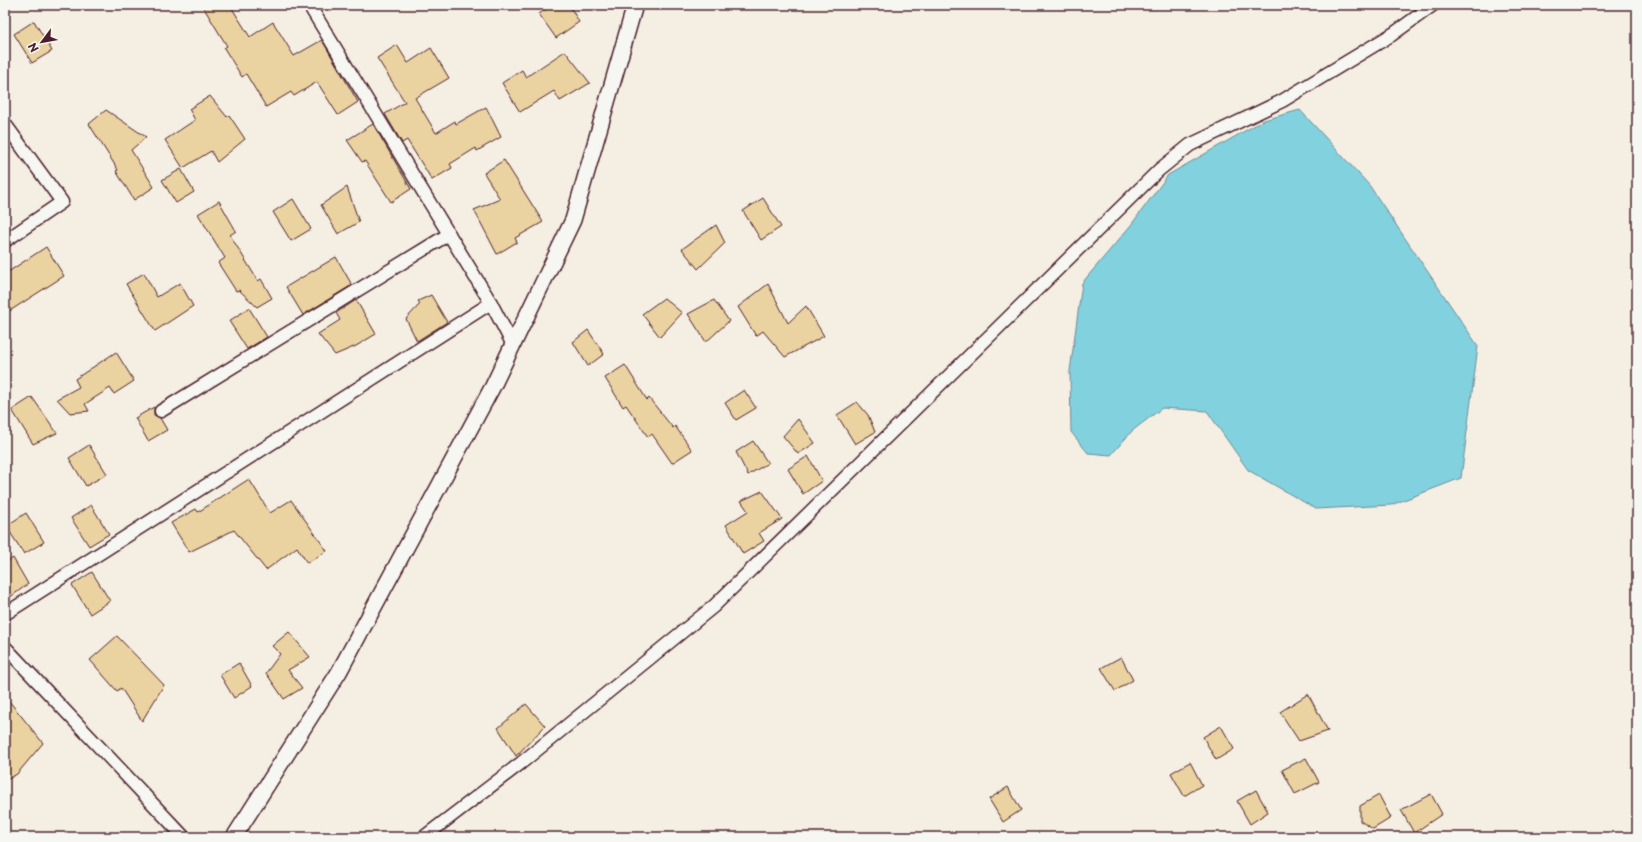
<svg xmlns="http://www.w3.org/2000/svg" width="1642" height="842" font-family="'Playpen Sans',sans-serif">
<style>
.water{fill:#82d1df;stroke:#6c8a97}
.building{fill:#ead2a1;stroke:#4a1f2b}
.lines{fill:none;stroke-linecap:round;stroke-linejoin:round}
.minor-casing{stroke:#4a1f2b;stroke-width:15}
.tertiary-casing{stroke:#4a1f2b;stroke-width:18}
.minor{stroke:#f6f6f2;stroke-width:12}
.tertiary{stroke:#f6f6f2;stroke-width:15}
</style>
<rect width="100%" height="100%" fill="#f4efe2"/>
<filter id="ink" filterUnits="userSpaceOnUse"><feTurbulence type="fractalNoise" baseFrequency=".025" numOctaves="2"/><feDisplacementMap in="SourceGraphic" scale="8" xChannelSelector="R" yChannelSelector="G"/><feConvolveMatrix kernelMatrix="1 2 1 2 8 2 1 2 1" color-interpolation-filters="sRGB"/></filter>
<g filter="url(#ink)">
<path class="water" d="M1300 110 1369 185 1478 346 1461 478 1391 505 1316 509 1248 470 1207 411 1162 408 1132 431 1111 455 1088 453 1071 432 1070 371 1082 283 1131 225 1168 175 1264 120Z"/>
<g class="building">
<path d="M202 5H230L250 37 273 22 294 56 322 40 358 102 338 115 317 82 294 96 291 92 266 107 246 74 242 77 224 48 227 46Z"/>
<path d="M552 5H569L579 22 556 38 539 14Z"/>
<path d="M34 21 52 51 32 63 14 34Z"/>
<path d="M397 45 408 63 431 48 449 78 415 98 436 133 455 121 456 124 486 107 501 137 477 151 476 148 450 164 452 168 432 180 407 140 402 143 385 114 405 102 377 58Z"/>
<path d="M565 51 590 83 560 101 554 91 520 112 502 83 522 70 526 77Z"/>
<path d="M210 96 227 117 229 115 245 139 217 162 211 151 183 168 165 140 195 120 189 109Z"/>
<path d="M106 110 146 137 131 150 154 187 134 200 116 171 118 170 89 124Z"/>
<path d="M373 124 411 189 391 202 365 161 362 162 347 140Z"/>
<path d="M504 160 543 222 515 238 517 242 497 254 474 210 500 199 484 173Z"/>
<path d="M181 169 194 192 176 203 162 180Z"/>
<path d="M347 187 359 222 338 234 321 205Z"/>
<path d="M763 198 781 227 761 240 743 211Z"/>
<path d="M293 199 311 229 291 241 273 212Z"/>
<path d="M219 201 236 231 230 235 258 281 261 279 272 298 257 307 239 290 236 291 218 263 225 258 198 214Z"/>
<path d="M716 225 725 243 698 269 682 249Z"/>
<path d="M46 247 64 276 5 314V274Z"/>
<path d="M336 257 352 285 303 315 286 287Z"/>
<path d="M144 273 157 297 180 283 193 306 155 331 126 284Z"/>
<path d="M768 284 788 323 806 306 824 336 785 357 763 331 756 336 738 307Z"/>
<path d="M431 295 447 322 417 341 406 319 420 304 418 301Z"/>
<path d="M664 298 682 313 660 337 642 314Z"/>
<path d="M356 300 376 334 356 346 335 355 318 334 340 320 336 313Z"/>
<path d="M714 300 729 321 706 342 688 314Z"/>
<path d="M249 308 267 337 247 349 229 321Z"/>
<path d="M588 330 604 354 588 366 573 342Z"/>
<path d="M116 352 134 381 114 394 110 388 85 404 89 411 70 413 57 399 79 387 75 379Z"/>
<path d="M625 365 647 400 649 398 673 428 675 426 692 450 672 463 652 434 648 437 626 405 623 407 605 378Z"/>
<path d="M744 390 756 408 736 420 725 403Z"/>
<path d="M32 397 57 433 33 444 12 410Z"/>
<path d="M857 402 868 415 875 432 855 444 837 415Z"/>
<path d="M154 407V415L160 418 167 430 148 441 135 418Z"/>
<path d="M798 419 815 443 798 454 783 436Z"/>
<path d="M753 441 768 463 748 475 736 452Z"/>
<path d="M89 445 107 474 86 486 69 458Z"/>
<path d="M808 456 822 481 803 494 788 469Z"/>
<path d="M249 479 270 513 291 500 327 551 307 563 297 547 266 570 234 530 189 552 171 523 196 509 198 512Z"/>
<path d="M762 491 782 519 759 533 764 541 743 554 726 525 748 511 741 501Z"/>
<path d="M91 505 109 534 89 546 71 518Z"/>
<path d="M26 513 44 542 24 554 6 526Z"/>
<path d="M13 558 28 584 5 601V563Z"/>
<path d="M92 572 110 601 90 614 72 585Z"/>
<path d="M289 632 310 657 288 670 302 688 284 699 266 673 280 654 272 646Z"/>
<path d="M117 636 164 685 142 721 121 688 117 691 90 660Z"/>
<path d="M1121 657 1133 680 1115 691 1101 668Z"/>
<path d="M239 663 252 686 234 698 220 675Z"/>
<path d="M1308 694 1328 731 1299 741 1280 712Z"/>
<path d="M5 696 43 743 17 774 5 781Z"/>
<path d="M526 704 545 726 516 756 498 728Z"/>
<path d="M1221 726 1234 749 1216 760 1203 737Z"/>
<path d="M1306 758 1319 782 1295 794 1282 770Z"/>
<path d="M1190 762 1202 785 1184 796 1171 773Z"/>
<path d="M1008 787 1021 810 1003 822 989 799Z"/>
<path d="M1256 790 1268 812 1250 824 1237 801Z"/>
<path d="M1431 794 1442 814 1414 833 1401 810Z"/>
<path d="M1379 795 1391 818 1373 829 1360 821V806Z"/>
</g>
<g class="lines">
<g class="minor-casing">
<g id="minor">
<path d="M309 5 491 303 513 345"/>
<path d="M5 124 62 202 5 241"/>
<path d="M161 411 449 234"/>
<path d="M5 614 491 303"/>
<path d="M5 647 184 837"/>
<path d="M424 837 521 763 714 606 1159 170 1190 145 1282 101 1393 34 1433 5"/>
</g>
</g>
<g class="tertiary-casing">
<path id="tertiary" d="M234 837 339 672 493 386 573 220 635 5"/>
</g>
<use href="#minor" class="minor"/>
<use href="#tertiary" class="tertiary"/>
</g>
</g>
<rect width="1642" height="842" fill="none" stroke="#f6f6f2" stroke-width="20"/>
<rect x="10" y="10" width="1622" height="822" fill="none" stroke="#4a1f2b" stroke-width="1.5" filter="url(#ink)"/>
<g transform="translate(42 42) rotate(238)" stroke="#f6f6f2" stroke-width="3" paint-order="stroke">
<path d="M0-3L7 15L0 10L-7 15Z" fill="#4a1f2b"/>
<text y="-6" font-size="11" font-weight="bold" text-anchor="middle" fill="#4a1f2b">N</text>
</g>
</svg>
